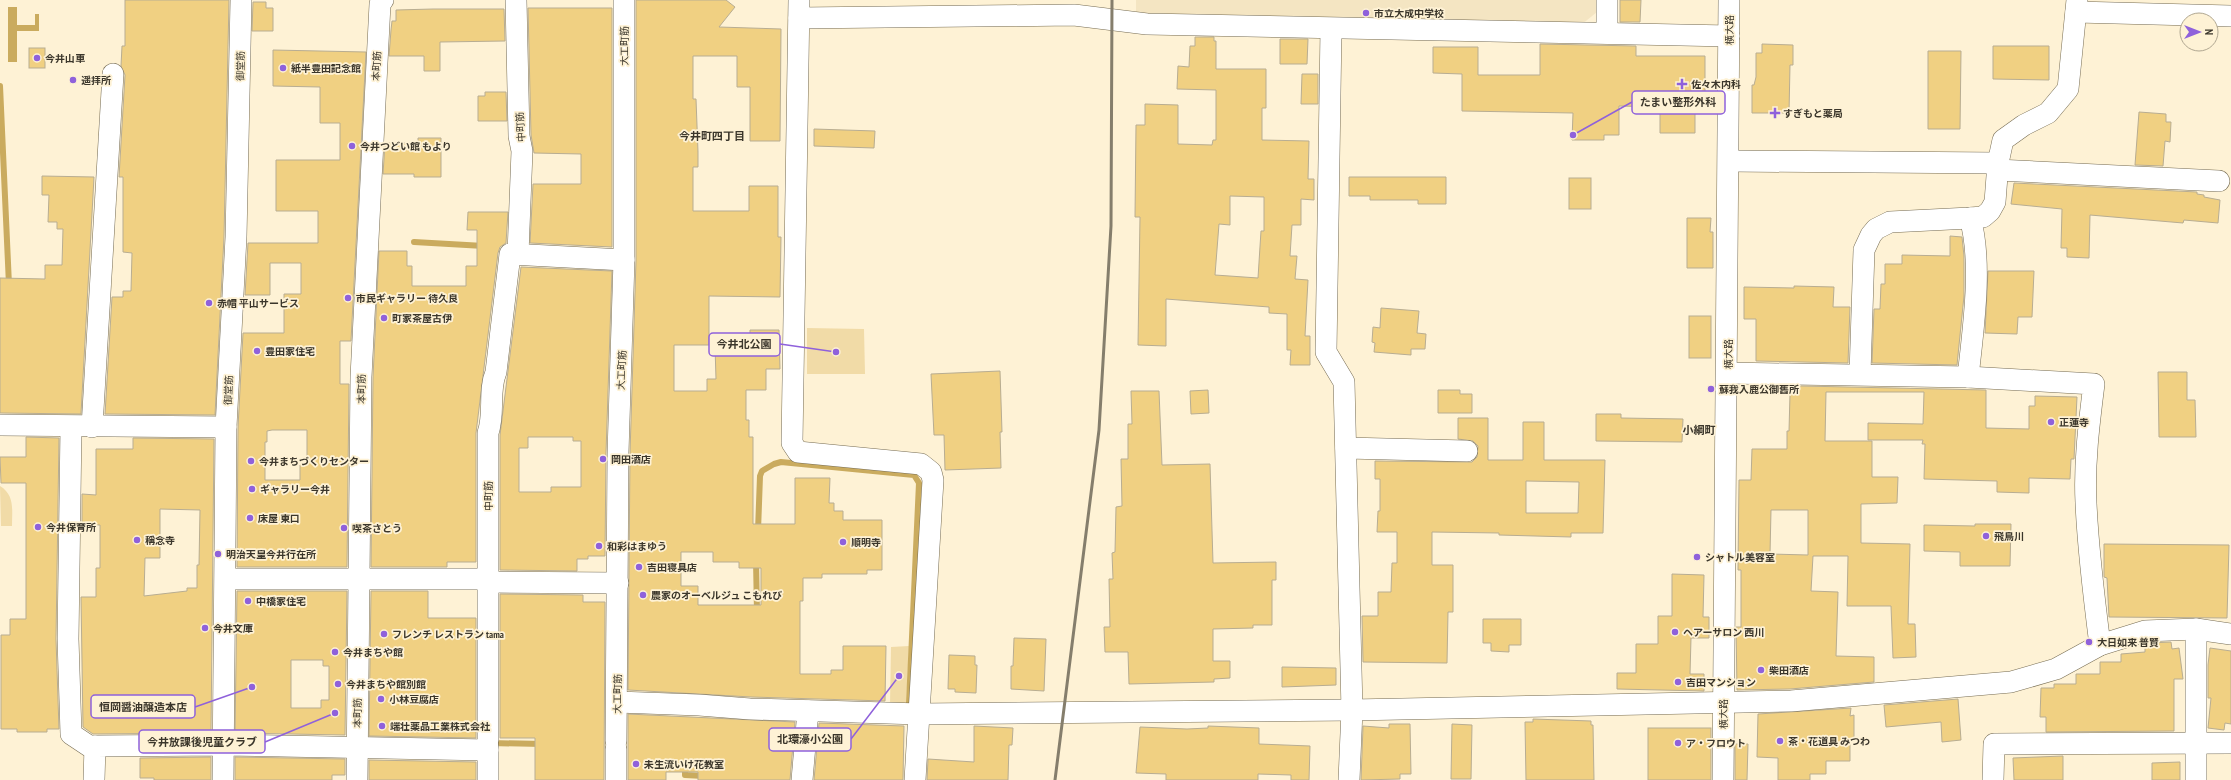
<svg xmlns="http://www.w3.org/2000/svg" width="2231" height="780" font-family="'PT Sans Narrow','Noto Sans JP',sans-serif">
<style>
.built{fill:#f4e5c2}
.green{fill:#f1dba7}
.water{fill:#caab5e}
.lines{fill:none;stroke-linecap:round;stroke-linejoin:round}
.stream{stroke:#caab5e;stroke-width:6}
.building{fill:#f0d082;stroke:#b8ad92;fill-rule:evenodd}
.minor-casing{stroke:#766c53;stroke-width:22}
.minor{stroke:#fff;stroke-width:21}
.rail{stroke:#857e6c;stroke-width:3}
.poi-dot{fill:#8f61db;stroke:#fef2d5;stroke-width:1.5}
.labels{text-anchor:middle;stroke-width:3.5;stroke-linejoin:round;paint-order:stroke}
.poi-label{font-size:10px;font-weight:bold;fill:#3b362b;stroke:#fef2d5;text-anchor:start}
.street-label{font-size:10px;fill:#3b362b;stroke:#fef2d5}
.neighbourhood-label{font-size:11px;font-weight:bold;fill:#3b362b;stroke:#fef2d5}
.leader{fill:none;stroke:#8f61db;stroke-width:1.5}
.callout-dot{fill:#8f61db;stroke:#fef2d5;stroke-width:1.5}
.callout{fill:#fef2d5;stroke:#8f61db;stroke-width:1.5}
.callout-label{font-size:11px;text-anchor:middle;font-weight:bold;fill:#3b362b}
</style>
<rect width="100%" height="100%" fill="#fef2d5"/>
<path class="built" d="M1136 0H1597V12L1581 25 1136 14Z"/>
<g class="green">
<path d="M807 328 864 329 865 374H807Z"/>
<path d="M0 486C15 495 12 510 12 526H1Z"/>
<path d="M909 646 906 705H890L891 647Z"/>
</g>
<path class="water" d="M8 7H17V25H35V14H39V31H17V62H8Z"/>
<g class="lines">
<g class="stream">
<path d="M0 86 9 285"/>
<path d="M414 242 484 246"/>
<path d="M758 531 760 476 762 471 774 464 781 462 914 475 919 483 909 703"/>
<path d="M756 560 757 613"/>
<path d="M490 743 543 744"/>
<path d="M685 764V775L704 776"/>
</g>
</g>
<g class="building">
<path d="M125 0H229L224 237 215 415 105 414 112 297H123V291H131L132 253 123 252V177H119L125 75 121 66 122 46H125Z"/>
<path d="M636 0H726L735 7 719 27 781 29 780 141H750V87H737V56H693V99H696L698 152V167H693V211H749V186H778V237H781L780 297 709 296V345H674V391H707V379H716L715 346H750V330H779L780 369H766V390H746V420H749V437H753V524H795V478H830L829 503H834V511H843V520H882V570H867V574H822V578H803V601H800V674H831V670H843V646H886L885 701 751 697 628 690 630 453 636 260ZM681 552H713V562H739V568H761V605H698V586H681Z"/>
<path d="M1620 0H1641L1640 22H1620Z"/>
<path d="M253 2H266V8H273V31H252Z"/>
<path d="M528 8H612V247L530 243 533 184H581V154L534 153 531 135Z"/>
<path d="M433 9H504L505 41 440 42V71H424V56H389L391 30 392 21H396V10Z"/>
<path d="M1195 37H1214V41H1216V69H1266V108H1262V140L1309 141 1308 179H1314V200L1301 199V225H1292L1290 256H1297L1295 279 1308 280 1305 336H1310V365H1290L1291 350H1287V314L1269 313V307L1166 299V346L1138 345 1140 217H1135L1136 125H1145V104L1178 105V144L1212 145 1213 140H1216V90L1177 89 1178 66 1189 67 1190 46H1195ZM1230 196 1264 197V231H1261L1258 278 1215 275 1219 224 1230 225Z"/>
<path d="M1280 39H1308L1307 64H1280Z"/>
<path d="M1540 44 1636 46V56H1705V94H1712V113H1695V133H1660V107L1619 106V135H1604V140H1572L1573 113 1462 111V74L1433 73V47H1478V75H1540Z"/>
<path d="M1762 44 1793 45V65H1790L1789 113H1752V85H1754L1756 77V53H1762Z"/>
<path d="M1993 46H2049V80L1993 79Z"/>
<rect x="29" y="48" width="16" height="20"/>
<path d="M273 50 366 52 351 341H340V384H349L347 567H237L238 427 243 333H284V294H301V263H270V295H245L248 243H318V211H276V160H340V123H320V87L273 86ZM272 430H307V465H300V480H265V442H267V431Z"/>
<path d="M1928 51H1961L1960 129H1928Z"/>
<path d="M1302 74H1318V104H1301Z"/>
<path d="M485 92H506L507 121H478V96H485Z"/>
<path d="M2139 112 2166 114V122H2171L2170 142 2165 141 2163 166 2135 165Z"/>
<path d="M814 129 875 131 874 148 814 146Z"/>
<path d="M418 138H441V177H414V174H383L385 143H418Z"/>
<path d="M42 176 94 177 81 414 0 413V278L45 279V265H62L63 229H57V222H48L49 195H42Z"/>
<path d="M1349 177H1446V204H1418V200H1370V196H1349Z"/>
<rect x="1569" y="178" width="22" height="31"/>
<path d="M2014 183 2197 192V194L2204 195V197L2220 200 2218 223 2184 220 2183 223 2090 215 2089 258 2067 257V248H2061L2062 209 2011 204Z"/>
<path d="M468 212H508L506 243 500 247 498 253 476 433V562H447V567H371L373 377 379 251H407V266H412V286H466V266H477V230H467Z"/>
<path d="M1687 218H1711L1710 232H1713V268H1687Z"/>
<path d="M1950 236 1962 237 1964 256V296L1957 365 1872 363 1874 309H1880L1881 284H1885V264H1902V255L1950 256Z"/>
<path d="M521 267 612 271 606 453 605 556H588V559H577V571L500 570V435ZM528 437H573V441H581V487H551V492H519V448H528Z"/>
<path d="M1988 271H2034L2032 317H2018L2017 334 1985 333Z"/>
<path d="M1794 286 1834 287 1833 307H1850L1848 363 1756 361V319H1744V287L1794 288Z"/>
<path d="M1381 308 1419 311 1417 333 1426 334 1425 349H1411V355L1374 352 1375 343 1372 342 1373 327 1380 328Z"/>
<rect x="1689" y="316" width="22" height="42"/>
<path d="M1000 371 1002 432H1000L1001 468 945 470 944 435H934L931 374Z"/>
<path d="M2158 372H2187V400H2195L2196 437H2159Z"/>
<path d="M1756 385 1986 390V428L2029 429V406H2035V396L2077 397 2074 459H2071L2070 479 2029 478V493L1997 492V481L1924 479 1925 444H1922L1923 440H1868V423L1923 424 1924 392H1826L1825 441H1872V477H1898L1897 503 1861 504V543L1910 544 1908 624H1915L1916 657 1893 658 1891 606H1847L1848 556H1813L1811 591 1838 592 1836 656 1874 657V682L1790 689 1737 690 1736 627H1741V570H1738L1739 480H1751L1752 449H1787V431H1789L1790 394H1756ZM1771 510H1808V555L1770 554Z"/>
<path d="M1208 390 1209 413 1191 414 1190 391Z"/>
<path d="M1438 390H1460V394H1472V413H1438Z"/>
<path d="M1131 391H1159L1162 465 1210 464 1213 563 1276 562V580H1272V625H1253V628L1213 629V661H1230V678L1214 679V682L1129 684 1128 652H1105L1104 627H1110L1109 579H1113L1112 553 1115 552 1116 507 1122 506 1121 459H1128V424H1132Z"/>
<path d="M1596 414H1621V418L1683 419 1682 442 1596 441Z"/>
<path d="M1458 418H1488V460H1523V422H1544V460H1605L1603 533H1571V537L1499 535V533L1432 532V565H1453V612H1448L1447 663 1363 662 1362 616H1378V592H1391L1392 563H1397V532H1377L1378 511H1380V479H1375V461L1472 462 1477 457 1478 446 1473 441 1458 439ZM1526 481 1579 482 1578 513H1526Z"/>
<path d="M26 437 59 438 56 639 59 729H47V732H17V729H1V635H10V619H26V483H1L0 457H26Z"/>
<path d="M133 438 214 439 211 733 93 734 83 727 81 597H96V568H100V525H82V494L96 495V449H133ZM160 509 200 510 199 565H197V588H187V591L144 596 145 558H160Z"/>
<path d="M1975 524H2011L2010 566H1960V552L1924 551V525L1975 526Z"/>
<path d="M2104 544 2229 545 2227 618 2109 617 2107 578 2104 577Z"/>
<path d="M1672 574 1704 575 1703 617H1709V638H1691L1690 674H1704V691L1617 689V673H1636V644H1658V616H1672Z"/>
<path d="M237 591H347L345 735 235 733ZM291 660H323V666H329V700H321V708H291Z"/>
<path d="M371 591H428V618H476V738L369 736Z"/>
<path d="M500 594 583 595V602H605L604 780H535V738H500Z"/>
<path d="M1483 619H1521V645H1509V652L1491 651V643H1483Z"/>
<path d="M1014 638 1046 639 1044 691 1011 689V666H1013Z"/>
<path d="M2171 642 2172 649 2179 648 2183 679H2174V731L2046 732V717H2040L2041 688H2054V684H2076V674H2100V662H2121V654L2145 652V648L2149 647V643Z"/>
<path d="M2210 648 2231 651V724L2225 723 2224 730 2208 728 2211 698H2208V665Z"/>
<path d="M949 655 975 656V665H977L976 693 955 692V689H948Z"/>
<path d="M1282 667 1336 668V685L1282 687Z"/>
<path d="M1958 699 1961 740 1942 742 1941 722 1886 727 1884 705Z"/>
<path d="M1851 708 1850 716 1854 715V741H1850V761H1826V774H1810V780H1778V758L1757 757 1758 714Z"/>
<path d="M628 714 795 722 790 780H698V772H666V780H628Z"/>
<path d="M1533 719 1591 721V725H1593L1594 780H1526L1525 722H1533Z"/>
<path d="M819 723 904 726 903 780H814Z"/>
<path d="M1389 724H1410L1411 774H1400V779L1361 780 1363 726 1389 728Z"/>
<path d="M1452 724 1472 725 1471 779H1451Z"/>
<path d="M974 726 1013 728 1012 745H1009L1008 780H927L928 759 974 762Z"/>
<path d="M1208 726 1259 728V744L1310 746 1309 780H1291V775L1258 774V780H1166V774L1136 773 1140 727 1187 729 1208 728Z"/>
<rect x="1648" y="728" width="63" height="52"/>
<path d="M1735 744H1748L1747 780H1735Z"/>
<path d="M2063 756V780H2014L2013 758Z"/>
<path d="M211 757V780H154V778H140V758Z"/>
<path d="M235 757 345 759V775H332V780H235Z"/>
<path d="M369 760 476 762V780H369Z"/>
<path d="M2180 762V780H2152V763Z"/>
</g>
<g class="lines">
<g class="minor-casing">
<g id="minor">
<path d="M516 0 519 136 522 151 518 254"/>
<path d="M799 0 792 443 798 452 921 464 931 472 933 480 915 780"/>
<path d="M2076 12 2231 16"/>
<path d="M799 18 1074 15 1147 24 1729 36"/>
<path d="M1331 29 1326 352 1344 382 1352 710 1349 780"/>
<path d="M1607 33V0"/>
<path d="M1729 161 1998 163"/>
<path d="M1997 170 2219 181"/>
<path d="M1727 373 1968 377 2094 384C2089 424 2084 463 2086 503 2088 550 2094 598 2100 645"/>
<path d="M1860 374 1864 250 1871 235 1876 229 1890 222 1970 218 1983 217 1990 211 1995 202 1998 163 2003 140 2024 125 2048 113 2068 89 2077 0"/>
<path d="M1968 377C1973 330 1983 263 1970 218"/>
<path d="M0 425 226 427"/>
<path d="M71 427 68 639 71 734 89 746H95"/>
<path d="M92 427 113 74"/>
<path d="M1346 448 1467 451"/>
<path d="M226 579H488"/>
<path d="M488 582 618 583"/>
<path d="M2196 629V780"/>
<path d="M617 702 699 705 750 709 920 714 1352 710 1791 701 2011 682 2056 669 2100 645 2145 631 2196 629 2231 634"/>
<path d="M488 740V433C495 413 488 391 496 372L510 254 624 260"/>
<path d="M616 741 618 453 624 260V0"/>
<path d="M94 780 95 746 224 745 488 750"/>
<path d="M223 780 226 427 236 237 241 0"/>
<path d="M357 780 361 377 380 4 383 0"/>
<path d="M488 780V747"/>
<path d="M616 780V749"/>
<path d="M802 780 808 711"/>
<path d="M1723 780 1729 0"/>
<path d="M1993 780 1994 744 2231 743"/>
</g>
</g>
<use href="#minor" class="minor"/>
<path class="rail" d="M1055 780 1099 430 1111 226 1112 0"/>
</g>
<g class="poi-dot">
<circle cx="1366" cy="13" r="4"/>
<circle cx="37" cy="58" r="4"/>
<circle cx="283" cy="68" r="4"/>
<circle cx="73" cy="80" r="4"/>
<path d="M1680 78h4v4h4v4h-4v4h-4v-4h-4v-4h4z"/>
<path d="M1773 107h4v4h4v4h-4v4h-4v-4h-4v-4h4z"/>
<circle cx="352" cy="146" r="4"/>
<circle cx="348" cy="298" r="4"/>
<circle cx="209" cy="303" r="4"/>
<circle cx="384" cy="318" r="4"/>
<circle cx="257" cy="351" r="4"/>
<circle cx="1711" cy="389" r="4"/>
<circle cx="2051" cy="422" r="4"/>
<circle cx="603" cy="459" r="4"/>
<circle cx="251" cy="461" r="4"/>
<circle cx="252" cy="489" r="4"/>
<circle cx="250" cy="518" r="4"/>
<circle cx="38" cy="527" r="4"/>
<circle cx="344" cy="528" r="4"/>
<circle cx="1986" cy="536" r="4"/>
<circle cx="137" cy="540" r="4"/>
<circle cx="843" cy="542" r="4"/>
<circle cx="599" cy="546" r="4"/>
<circle cx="218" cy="554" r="4"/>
<circle cx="1697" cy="557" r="4"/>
<circle cx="639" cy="567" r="4"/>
<circle cx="643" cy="595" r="4"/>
<circle cx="248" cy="601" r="4"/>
<circle cx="205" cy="628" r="4"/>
<circle cx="1675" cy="632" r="4"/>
<circle cx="384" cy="634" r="4"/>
<circle cx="2089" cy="642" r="4"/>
<circle cx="335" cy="652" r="4"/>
<circle cx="1761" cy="670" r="4"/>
<circle cx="1678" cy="682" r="4"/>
<circle cx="338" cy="684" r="4"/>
<circle cx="381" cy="699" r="4"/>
<circle cx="382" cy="726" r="4"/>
<circle cx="1780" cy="741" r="4"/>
<circle cx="1678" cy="743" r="4"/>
<circle cx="636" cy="764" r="4"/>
</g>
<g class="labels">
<g class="poi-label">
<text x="1374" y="17">市立大成中学校</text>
<text x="45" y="62">今井山車</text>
<text x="291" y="72">紙半豊田記念館</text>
<text x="81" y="84">遥拝所</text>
<text x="1691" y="88">佐々木内科</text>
<text x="1783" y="117">すぎもと薬局</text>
<text x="360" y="150">今井つどい館 もより</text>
<text x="356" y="302">市民ギャラリー 待久良</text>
<text x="217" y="307">赤帽 平山サービス</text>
<text x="392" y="322">町家茶屋古伊</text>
<text x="265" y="355">豊田家住宅</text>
<text x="1719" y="393">蘇我入鹿公御舊所</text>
<text x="2059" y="426">正蓮寺</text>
<text x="611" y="463">岡田酒店</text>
<text x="259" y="465">今井まちづくりセンター</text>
<text x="260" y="493">ギャラリー今井</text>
<text x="258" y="522">床屋 東口</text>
<text x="46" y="531">今井保育所</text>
<text x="352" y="532">喫茶さとう</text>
<text x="1994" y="540">飛鳥川</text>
<text x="145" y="544">稱念寺</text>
<text x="851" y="546">順明寺</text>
<text x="607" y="550">和彩はまゆう</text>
<text x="226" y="558">明治天皇今井行在所</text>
<text x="1705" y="561">シャトル美容室</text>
<text x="647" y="571">吉田寝具店</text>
<text x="651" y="599">農家のオーベルジュ こもれび</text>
<text x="256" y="605">中橋家住宅</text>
<text x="213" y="632">今井文庫</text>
<text x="1683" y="636">ヘアーサロン 西川</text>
<text x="392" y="638">フレンチ レストラン tama</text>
<text x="2097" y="646">大日如来 普賢</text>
<text x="343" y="656">今井まちや館</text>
<text x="1769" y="674">柴田酒店</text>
<text x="1686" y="686">吉田マンション</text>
<text x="346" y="688">今井まちや館別館</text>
<text x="389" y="703">小林豆腐店</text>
<text x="390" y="730">端壮薬品工業株式会社</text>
<text x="1788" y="745">茶・花道具 みつわ</text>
<text x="1686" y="747">ア・フロウト</text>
<text x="644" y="768">未生流いけ花教室</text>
</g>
<g class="street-label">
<text transform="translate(1729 30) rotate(-90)" y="4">横大路</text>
<text transform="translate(624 46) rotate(-90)" y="4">大工町筋</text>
<text transform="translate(240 66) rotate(-89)" y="4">御堂筋</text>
<text transform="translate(376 66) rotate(-87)" y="4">本町筋</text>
<text transform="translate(520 127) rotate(-94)" y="4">中町筋</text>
<text transform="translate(1728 354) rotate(-90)" y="4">横大路</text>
<text transform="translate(621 370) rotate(-87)" y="4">大工町筋</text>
<text transform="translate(361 389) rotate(-89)" y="4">本町筋</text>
<text transform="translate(228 390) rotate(-88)" y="4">御堂筋</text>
<text transform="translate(488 496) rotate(-90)" y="4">中町筋</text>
<text transform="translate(617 694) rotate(-89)" y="4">大工町筋</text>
<text transform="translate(357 713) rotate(-89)" y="4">本町筋</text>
<text transform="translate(1723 714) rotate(-90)" y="4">横大路</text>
</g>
<g class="neighbourhood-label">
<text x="712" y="140">今井町四丁目</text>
<text x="1699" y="434">小綱町</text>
</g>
</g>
<path class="leader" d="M1573 135L1632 102M836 352L780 344M252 687L195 707M899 676L851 739M335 713L265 742"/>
<g class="callout-dot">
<circle cx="1573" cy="135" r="4"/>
<circle cx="836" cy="352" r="4"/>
<circle cx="252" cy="687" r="4"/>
<circle cx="899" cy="676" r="4"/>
<circle cx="335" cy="713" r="4"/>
</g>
<g class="callout">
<rect x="1632" y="91" width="93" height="23" rx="4"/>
<rect x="709" y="333" width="71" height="23" rx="4"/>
<rect x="91" y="695" width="104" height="23" rx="4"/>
<rect x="769" y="728" width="82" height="23" rx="4"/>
<rect x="139" y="730" width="126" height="23" rx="4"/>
</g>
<g class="callout-label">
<text x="1678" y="106">たまい整形外科</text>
<text x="744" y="348">今井北公園</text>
<text x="143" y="711">恒岡醤油醸造本店</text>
<text x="810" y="743">北環濠小公園</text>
<text x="202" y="746">今井放課後児童クラブ</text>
</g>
<g transform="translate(2199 32) rotate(90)"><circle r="19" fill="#fef2d5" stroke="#b0a791"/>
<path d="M0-3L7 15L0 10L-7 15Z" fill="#8f61db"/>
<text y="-6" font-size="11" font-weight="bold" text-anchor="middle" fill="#3b362b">N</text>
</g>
</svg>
